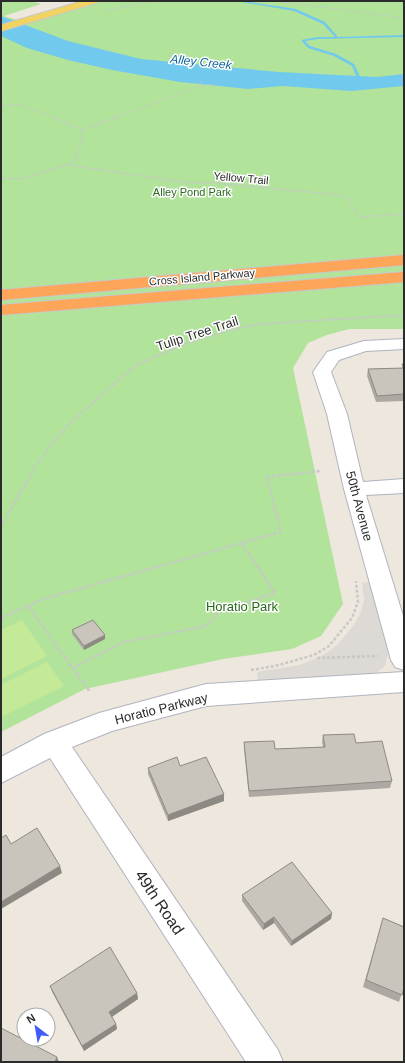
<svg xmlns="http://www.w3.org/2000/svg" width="405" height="1063" font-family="Arial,sans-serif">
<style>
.green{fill:#b1e39b}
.pitch{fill:#c4ea97}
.plaza{fill:#dddad5}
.water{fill:#72c9ee}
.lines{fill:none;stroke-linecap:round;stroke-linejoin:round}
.stream{fill:#72c9ee;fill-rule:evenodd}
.street-casing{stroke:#b1b4bf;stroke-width:2}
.primary-casing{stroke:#c8c8c8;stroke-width:2}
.highway-casing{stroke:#c8c8c8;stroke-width:2}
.path-far3{stroke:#c8c8c8;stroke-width:1;stroke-dasharray:1.5 1;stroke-linecap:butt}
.path-far2{stroke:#c8c8c8;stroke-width:1.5;stroke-dasharray:2 1.5;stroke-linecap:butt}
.path-far1{stroke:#c8c8c8;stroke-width:2;stroke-dasharray:2.5 1.5;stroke-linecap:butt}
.path{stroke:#c8c8c8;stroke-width:2.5;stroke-dasharray:3 2;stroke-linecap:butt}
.street{fill:#fff;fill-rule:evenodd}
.primary{fill:#f0d360;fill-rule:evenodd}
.highway{fill:#fda559;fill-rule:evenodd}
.wall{fill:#ada9a2}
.shaded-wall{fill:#8d8a84}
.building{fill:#c9c5bc;stroke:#8d8a84}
.labels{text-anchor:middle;stroke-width:3;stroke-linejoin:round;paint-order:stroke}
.far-street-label{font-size:11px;fill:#2b2b2b;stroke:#fff}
.far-park-label{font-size:11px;fill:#29691b;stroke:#fff}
.far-water-label{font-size:12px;font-style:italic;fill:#0e679c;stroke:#fff}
.street-label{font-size:13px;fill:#2b2b2b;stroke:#fff}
.park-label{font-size:13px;fill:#29691b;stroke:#fff}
.near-street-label{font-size:16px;fill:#2b2b2b;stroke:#fff}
</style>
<rect width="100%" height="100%" fill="#ede7de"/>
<path class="green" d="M1 1H31L41 4 4 16 27 23 100 1H404V329H349L327 335 308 343 293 368 343 604 321 636 292 649 223 659 85 689 1 732V31L22 25 1 16Z"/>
<g class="pitch">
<path d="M22 620 47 656 1 679V630Z"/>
<path d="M47 662 64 686 1 717V685Z"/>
</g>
<path class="plaza" d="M374 581 388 655 385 666 376 673 358 675 258 680 257 672 300 665 325 654 337 645 354 625 361 612 364 600 362 583Z"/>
<path class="water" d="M1 16 68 41 141 59 279 72 377 77 404 74V86L351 91 283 86 248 89 180 82 112 70 68 60 27 48 1 36Z"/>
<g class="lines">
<path class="stream" d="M236 1H243L296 9 325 22 338 37 404 35V37L318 39 305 41 310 46 336 54 354 64 364 85 362 86 360 85 352 66 334 56 308 48 301 40 318 37H335L323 24 294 11Z"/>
<g class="street-casing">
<g id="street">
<path d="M404 339V349L366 351 339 360 331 372 347 414 363 482 404 479V493L366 495 404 619V670L395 667 391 660 344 489 327 414 313 372 327 352 364 341Z"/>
<path d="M404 672V692L206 706 112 731 72 747 278 1050 283 1062H246L50 758 1 783V757L44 734 99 713 206 684Z"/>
</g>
</g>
<g class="primary-casing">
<path id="primary" d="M83 1H98L96 3 1 31V25Z"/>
</g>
<g class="highway-casing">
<g id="highway">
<path d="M404 255V265L1 300V290Z"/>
<path d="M404 272V282L1 315V305Z"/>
</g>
</g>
<g class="path-far3">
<path d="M275 1 404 18"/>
<path d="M104 11 152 1"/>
<path d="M201 81 199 85H215"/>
<path d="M1 104 20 105 57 118"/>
<path d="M1 106 5 109"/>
<path d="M114 118 201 86"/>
</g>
<g class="path-far2">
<path d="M54 117 82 130 117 117"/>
<path d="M67 165 192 183H214L340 195 348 199 359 217 404 214"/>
<path d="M1 178 21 179 67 165 76 159 82 142V130"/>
</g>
<path class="path-far1" d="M33 470 51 445 74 419 136 365 185 344 226 331 260 324 404 315"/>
<g class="path">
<path d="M1 526 34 469"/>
<path d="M29 607 90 692"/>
<path d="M1 618 43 599 281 532 267 477 320 471"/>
<path d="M317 658 378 656"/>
<path d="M73 668 124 642 206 626 220 611 275 593 241 542"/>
<path d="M251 670 275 666 314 655 329 646 352 618 358 602 356 581"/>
</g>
<use href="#street" class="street"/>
<use href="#primary" class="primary"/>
<use href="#highway" class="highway"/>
</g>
<g class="wall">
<path d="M402 364H404V401L376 402 367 376 368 369 402 368Z"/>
<path d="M72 630 105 635V639L84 650 72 634Z"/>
<path d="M323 735 356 743 392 781 390 788 249 797 244 749V742L275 749 323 747 322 742Z"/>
<path d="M180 766 224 794V801L168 821 148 774V768Z"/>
<path d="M242 895 332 913 331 919 291 946 274 923 263 930 242 901Z"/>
<path d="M383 918 404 927V990H403L399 1002 363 987Z"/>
<path d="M50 986 137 993 138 999 112 1017 116 1024 117 1029 84 1051 52 992Z"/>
</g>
<g class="shaded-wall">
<path d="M105 635V639L84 650V646Z"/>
<path d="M224 794V801L168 821V815Z"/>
<path d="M60 866 62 873 1 909V902Z"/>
<path d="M332 913 331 919 291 946 292 941Z"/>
<path d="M274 917V923L263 930 264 924Z"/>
<path d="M137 993 138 999 110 1018 109 1012Z"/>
<path d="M116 1024 117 1029 84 1051 82 1046Z"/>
<path d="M57 1057 59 1062H55Z"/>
</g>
<g class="building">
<path d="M402 364H404V394L377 396 368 369 404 368Z"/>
<path d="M93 620 105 635 84 646 72 630Z"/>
<path d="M354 734 356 743 382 741 392 781 249 791 244 742 274 741 275 749 325 747 323 735Z"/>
<path d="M177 757 180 766 206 757 224 794 168 815 148 768Z"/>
<path d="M37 828 60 866 1 902V838L6 835 11 844Z"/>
<path d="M292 862 332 913 292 941 274 917 264 924 242 895Z"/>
<path d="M383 918 404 927V988L402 995 366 980Z"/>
<path d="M110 947 137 993 109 1012 116 1024 82 1046 50 986Z"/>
<path d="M1 1028 57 1057 55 1062H1Z"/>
</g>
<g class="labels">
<g class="far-street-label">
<text transform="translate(241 178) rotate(5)" y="4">Yellow Trail</text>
<text transform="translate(202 277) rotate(-5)" y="4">Cross Island Parkway</text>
</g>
<g class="far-park-label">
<text x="192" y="196">Alley Pond Park</text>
</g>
<g class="far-water-label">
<text transform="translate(201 62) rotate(6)" y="4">Alley Creek</text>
</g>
<g class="street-label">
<text transform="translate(197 333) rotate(-18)" y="5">Tulip Tree Trail</text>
<text transform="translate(360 506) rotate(75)" y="5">50th Avenue</text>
<text transform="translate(161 708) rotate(-14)" y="5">Horatio Parkway</text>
</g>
<g class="park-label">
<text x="242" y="611">Horatio Park</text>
</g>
<g class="near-street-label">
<text transform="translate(160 902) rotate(56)" y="6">49th Road</text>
</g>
</g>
<rect width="405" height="1063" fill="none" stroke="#2b2b2b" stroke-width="4"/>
<g transform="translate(36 1027) rotate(329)"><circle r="19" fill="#ffffff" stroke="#aaaaaa"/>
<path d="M0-3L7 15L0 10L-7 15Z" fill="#3f5cf9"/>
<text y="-6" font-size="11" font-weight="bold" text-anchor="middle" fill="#2b2b2b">N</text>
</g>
</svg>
